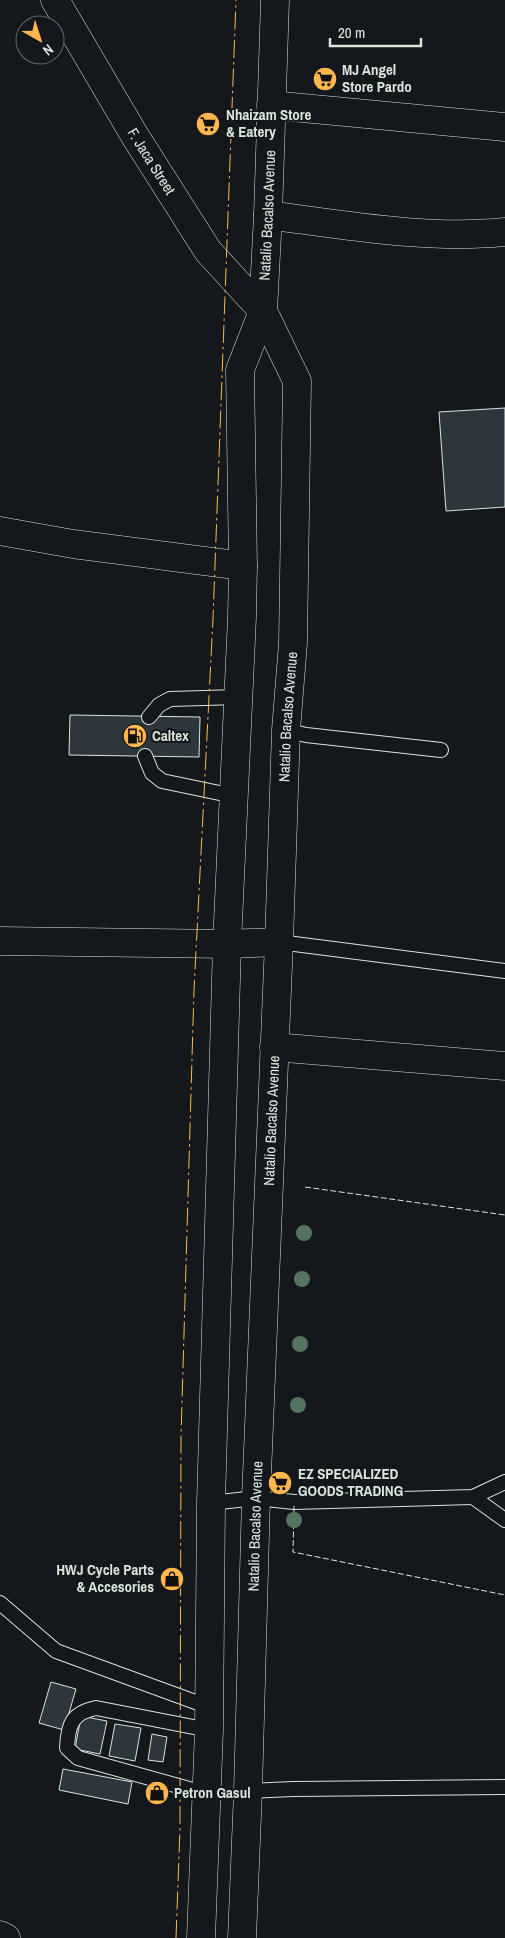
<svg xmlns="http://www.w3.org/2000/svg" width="505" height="1938" font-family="'Archivo Narrow',sans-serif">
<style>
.building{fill:#2c363c;stroke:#d8e6dc}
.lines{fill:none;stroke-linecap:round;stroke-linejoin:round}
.service-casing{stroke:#d8e6dc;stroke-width:16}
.minor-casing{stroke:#d8e6dc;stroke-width:29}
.tertiary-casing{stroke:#d8e6dc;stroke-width:29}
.primary-casing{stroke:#d8e6dc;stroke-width:29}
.service{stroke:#14181c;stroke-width:14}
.minor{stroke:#14181c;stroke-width:28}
.tertiary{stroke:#14181c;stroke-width:28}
.primary{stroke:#14181c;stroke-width:28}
.fence{stroke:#d8e6dc;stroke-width:1;stroke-dasharray:6 2.5;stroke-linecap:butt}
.power{stroke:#ffb74d;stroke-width:1;stroke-dasharray:18 4 2.5 4;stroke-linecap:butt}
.tree{fill:#55745f}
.labels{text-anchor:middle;stroke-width:4;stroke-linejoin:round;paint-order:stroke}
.poi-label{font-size:15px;font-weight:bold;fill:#d8e6dc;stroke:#14181c;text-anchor:start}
.street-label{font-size:15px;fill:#d8e6dc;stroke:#14181c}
</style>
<rect width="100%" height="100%" fill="#14181c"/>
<g class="building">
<path d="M505 408V507L446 511 439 412Z"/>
<path d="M70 715 200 717 199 757 69 755Z"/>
<path d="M51 1682 76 1689 64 1730 39 1723Z"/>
<path d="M81 1716 107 1721 100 1754 75 1749Z"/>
<path d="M115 1724 141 1728 135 1761 109 1756Z"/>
<path d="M152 1734 167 1737 163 1762 148 1760Z"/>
<path d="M63 1769 132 1782 128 1804 59 1790Z"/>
</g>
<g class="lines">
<g class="service-casing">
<g id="service">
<path d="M149 717 159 705 170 699 238 697"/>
<path d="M286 730 306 735 441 750"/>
<path d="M145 756 152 773 162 781 234 796"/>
<path d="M279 942 505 971"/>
<path d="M473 1497 505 1520"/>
<path d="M211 1503 256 1498 294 1502 473 1497 505 1482"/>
<path d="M0 1603 56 1651 209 1707"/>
<path d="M248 1791 293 1789 505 1787"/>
<path d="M207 1794 78 1758 67 1748C68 1724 72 1713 96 1708L209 1730"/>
</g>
</g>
<g class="minor-casing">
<g id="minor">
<path d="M271 105 505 127"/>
<path d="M268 215C344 225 429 240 505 232"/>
<path d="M0 531 73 544 243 566"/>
<path d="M0 941 227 944 279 942"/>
<path d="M274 1047 505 1066"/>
<path d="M0 1935 6 1938"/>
</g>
</g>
<g class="tertiary-casing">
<g id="tertiary">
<path id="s1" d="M55 0 135 136 208 251 263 311"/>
</g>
</g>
<g class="primary-casing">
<g id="primary">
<path id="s2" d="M201 1938 209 1730 211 1503 227 944 242 617 243 566 240 370 263 311 268 215 275 0"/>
<path id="s3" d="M242 1938 248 1791 256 1498 279 942 286 730 293 643 297 381 263 311"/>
</g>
</g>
<use href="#service" class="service"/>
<use href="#minor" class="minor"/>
<use href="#tertiary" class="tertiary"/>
<use href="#primary" class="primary"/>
<g class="fence">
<path d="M305 1187 505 1215"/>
<path d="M294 1506 293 1552 505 1595"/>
</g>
<path class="power" d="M176 1938 180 1828 181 1437 194 990 213 619 236 0"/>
</g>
<g class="tree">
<circle cx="304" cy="1233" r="8"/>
<circle cx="302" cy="1279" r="8"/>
<circle cx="300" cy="1344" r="8"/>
<circle cx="298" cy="1405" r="8"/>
<circle cx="294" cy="1520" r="8"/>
</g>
<defs>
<g id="supermarket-disc" transform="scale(1.25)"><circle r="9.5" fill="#ffb74d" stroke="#14181c"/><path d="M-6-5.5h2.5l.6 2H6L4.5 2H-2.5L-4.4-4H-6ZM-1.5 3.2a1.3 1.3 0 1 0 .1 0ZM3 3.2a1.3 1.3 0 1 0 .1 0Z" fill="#111"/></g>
<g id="fuel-disc" transform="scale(1.25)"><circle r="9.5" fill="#ffb74d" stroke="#14181c"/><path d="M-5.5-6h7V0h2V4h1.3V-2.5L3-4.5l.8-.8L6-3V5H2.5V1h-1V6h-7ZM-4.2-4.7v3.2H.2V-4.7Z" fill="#111"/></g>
<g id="shop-disc" transform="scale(1.25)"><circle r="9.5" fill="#ffb74d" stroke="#14181c"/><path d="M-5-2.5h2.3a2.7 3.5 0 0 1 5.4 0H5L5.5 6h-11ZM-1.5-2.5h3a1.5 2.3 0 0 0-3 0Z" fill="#111"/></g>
</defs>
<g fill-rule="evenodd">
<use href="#supermarket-disc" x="325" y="79"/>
<use href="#supermarket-disc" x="208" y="124"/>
<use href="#fuel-disc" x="135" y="736"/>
<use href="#supermarket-disc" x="280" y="1483"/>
<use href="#shop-disc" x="172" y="1579"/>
<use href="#shop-disc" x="157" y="1793"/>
</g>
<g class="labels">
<g class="poi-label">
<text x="342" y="75">MJ Angel<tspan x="342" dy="17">Store Pardo</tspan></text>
<text x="226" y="120">Nhaizam Store<tspan x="226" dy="17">&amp; Eatery</tspan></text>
<text x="152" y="741">Caltex</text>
<text x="298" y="1479">EZ SPECIALIZED<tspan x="298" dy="17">GOODS TRADING</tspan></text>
<text x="154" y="1575" text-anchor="end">HWJ Cycle Parts<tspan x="154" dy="17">&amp; Accesories</tspan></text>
<text x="174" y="1798">Petron Gasul</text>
</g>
<g class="street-label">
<text dy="5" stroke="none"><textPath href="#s1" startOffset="188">F. Jaca Street</textPath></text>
<text dy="5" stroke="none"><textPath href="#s2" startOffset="1728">Natalio Bacalso Avenue</textPath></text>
<text dy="5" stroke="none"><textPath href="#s3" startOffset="1222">Natalio Bacalso Avenue</textPath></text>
<text dy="5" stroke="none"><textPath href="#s3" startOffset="818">Natalio Bacalso Avenue</textPath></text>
<text dy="5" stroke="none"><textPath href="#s3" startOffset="412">Natalio Bacalso Avenue</textPath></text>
</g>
</g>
<g transform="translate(40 40) rotate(141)"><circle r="24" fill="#14181c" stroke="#626a69"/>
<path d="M0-4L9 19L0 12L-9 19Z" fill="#ffb74d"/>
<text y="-8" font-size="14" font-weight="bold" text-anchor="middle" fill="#d8e6dc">N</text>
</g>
<path d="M330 38v8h91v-8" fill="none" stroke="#d8e6dc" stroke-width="2.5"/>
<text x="338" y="38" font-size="15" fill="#d8e6dc" stroke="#14181c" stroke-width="4" paint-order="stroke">20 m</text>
</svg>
